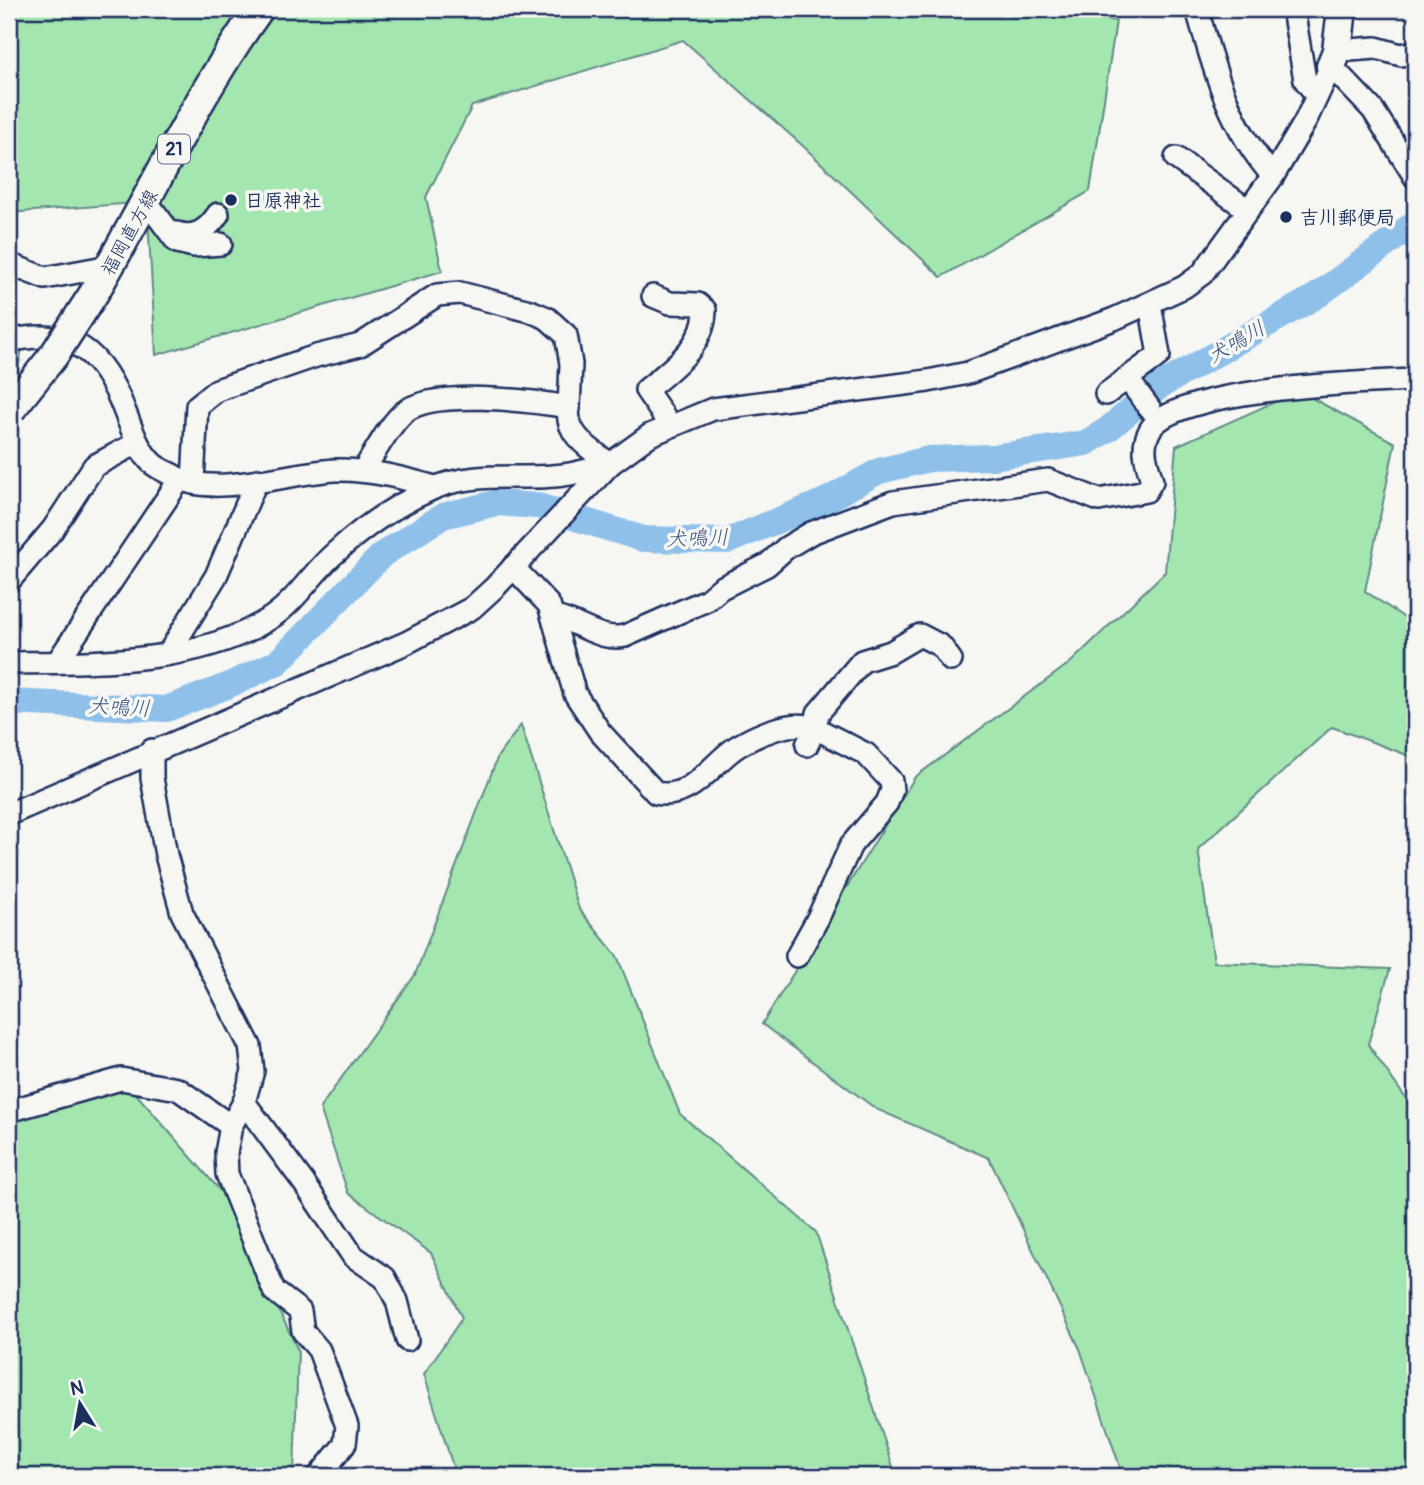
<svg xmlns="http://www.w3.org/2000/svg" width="1424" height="1485" font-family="Pangolin,'Klee One',sans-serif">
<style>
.green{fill:#a4e6b0;stroke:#608a87;stroke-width:2}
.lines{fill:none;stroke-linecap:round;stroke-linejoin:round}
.river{stroke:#8ec0ea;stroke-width:26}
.minor-casing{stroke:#1b2f5e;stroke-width:26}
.major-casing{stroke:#1b2f5e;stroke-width:33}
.minor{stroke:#f6f6f2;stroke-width:21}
.major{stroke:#f6f6f2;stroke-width:28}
.major-bridge-casing{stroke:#1b2f5e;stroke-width:33;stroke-linecap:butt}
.major-bridge{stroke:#f6f6f2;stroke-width:28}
.poi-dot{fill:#1b2f5e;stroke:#f6f6f2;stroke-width:2.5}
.labels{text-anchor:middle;stroke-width:7;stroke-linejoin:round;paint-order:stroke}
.shield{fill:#f6f6f2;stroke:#5d6b8a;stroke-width:2}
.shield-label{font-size:18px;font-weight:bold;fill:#1b2f5e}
.poi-label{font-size:19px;font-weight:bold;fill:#1b2f5e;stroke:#f6f6f2;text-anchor:start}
.street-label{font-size:19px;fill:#1b2f5e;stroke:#f6f6f2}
.water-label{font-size:21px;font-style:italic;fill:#385381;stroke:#f6f6f2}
</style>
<rect width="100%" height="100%" fill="#f6f6f2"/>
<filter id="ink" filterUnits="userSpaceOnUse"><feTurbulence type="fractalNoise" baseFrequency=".0143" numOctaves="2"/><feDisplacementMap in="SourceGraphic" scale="14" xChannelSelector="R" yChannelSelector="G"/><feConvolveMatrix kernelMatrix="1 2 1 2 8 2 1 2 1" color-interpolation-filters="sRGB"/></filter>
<g filter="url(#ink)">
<g class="green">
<path d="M9 9H1027L1116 21 1090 191 941 277 803 146 683 40 472 106 426 197 442 271 156 355 147 202 9 213Z"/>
<path d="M23 343 15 385 9 390V345Z"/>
<path d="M1299 391 1395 443 1365 591 1415 625V758L1332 727 1198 849 1214 962 1390 969 1368 1044 1415 1112V1476H1123L1080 1349 989 1158 876 1109 762 1024 915 777 1071 662 1165 572 1176 446Z"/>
<path d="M521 725 579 909 617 956 680 1114 816 1232 896 1476H456L424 1374 462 1318 431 1253 348 1193 320 1108 415 975 498 756Z"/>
<path d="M125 1081 224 1195 298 1350 294 1476H9V1117Z"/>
</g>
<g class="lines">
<path class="river" d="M9 702 166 709 227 686 278 662 383 554 443 516 496 503 538 506 643 539 728 541 827 500 879 471 929 459 993 457 1086 443 1107 430 1160 386 1318 295 1415 223"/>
<g class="minor-casing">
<g id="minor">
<path d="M1197 9C1214 70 1229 127 1273 176"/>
<path d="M1293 9 1305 80 1317 96"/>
<path d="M1337 51 1376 48 1401 55 1415 52"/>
<path d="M1176 158 1248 210"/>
<path d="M147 202 177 242 194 246 221 244"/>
<path d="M177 233C196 239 208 229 218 214"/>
<path d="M9 264 45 278 110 266"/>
<path d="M653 296 670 303 698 304 705 310C705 346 671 369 646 390L670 425"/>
<path d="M9 341C74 326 103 353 125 412 132 429 138 450 153 464 159 469 169 473 176 477 214 498 292 472 335 470 368 469 403 478 435 487"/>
<path d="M1127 378 1150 409"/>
<path d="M1106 394 1159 355 1150 304"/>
<path d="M363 471C375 453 387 428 403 413 431 388 532 401 569 407 564 434 590 449 610 464"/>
<path d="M193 482 197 406 217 390 316 356 360 345 437 295 460 293 530 311 547 318 566 335 571 364 569 407"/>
<path d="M513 567 549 605 575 694 600 732 656 793C692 801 712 762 738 746 758 734 792 719 815 728L807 745"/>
<path d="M9 581 53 529 94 466 137 443"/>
<path d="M554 617C579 621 600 642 625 636L707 600 721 588 767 565 786 548 811 533 893 502 1048 480 1099 500 1146 491 1152 481C1147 463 1140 448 1150 430 1173 388 1367 382 1415 380"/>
<path d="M168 654 216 576 257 480"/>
<path d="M58 661 180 479"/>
<path d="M9 663C92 662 200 665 272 617 297 600 313 572 335 553 363 527 398 504 432 489 474 470 520 481 563 475 579 473 594 468 610 464"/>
<path d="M152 750V778L166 855 182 913 250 1046 253 1071 244 1102 231 1126 226 1153 227 1174 274 1291 300 1311 303 1331 319 1350 347 1426 345 1444 319 1476"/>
<path d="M9 814 406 643 472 608 495 587 610 464 650 435 713 409 928 381 968 373 1114 319 1184 287 1202 274 1273 176 1305 122 1331 66 1373 110 1415 177"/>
<path d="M797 956 818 918 851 845 887 803 892 790 891 781 866 754 815 728 818 713 862 661 891 652 920 635 941 646 951 660"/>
<path d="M244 1102 304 1183 353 1256 385 1278 397 1301 407 1340"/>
<path d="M9 1111 121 1079 178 1089 231 1126"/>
</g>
</g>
<g class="major-casing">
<g id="major">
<path d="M1331 66 1337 51 1342 9"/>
<path d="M94 293C150 198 195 98 259 9"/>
</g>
</g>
<use href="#minor" class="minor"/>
<use href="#major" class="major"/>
<g class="major-bridge-casing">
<path id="major-bridge" d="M11 409 54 355 94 293"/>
</g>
<use href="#major-bridge" class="major-bridge"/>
</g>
</g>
<g class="poi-dot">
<circle cx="231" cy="200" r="7"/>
<circle cx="1286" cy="217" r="7"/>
</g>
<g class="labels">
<rect class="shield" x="158" y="134.5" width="32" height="29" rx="5"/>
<g class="shield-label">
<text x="174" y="155">21</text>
</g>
<g class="poi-label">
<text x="245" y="207">日原神社</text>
<text x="1300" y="224">吉川郵便局</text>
</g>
<g class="street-label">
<text transform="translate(129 232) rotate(-61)" y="7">福岡直方線</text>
</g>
<g class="water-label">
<text transform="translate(1236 342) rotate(-30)" y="7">犬鳴川</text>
<text transform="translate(697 538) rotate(-2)" y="7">犬鳴川</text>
<text transform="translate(119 707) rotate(3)" y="7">犬鳴川</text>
</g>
</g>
<rect width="1424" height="1485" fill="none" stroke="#f6f6f2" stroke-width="35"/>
<rect x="18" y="18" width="1389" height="1450" fill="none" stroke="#1b2f5e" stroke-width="2.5" filter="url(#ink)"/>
<g transform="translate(80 1404) rotate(349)" stroke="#f6f6f2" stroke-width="5" paint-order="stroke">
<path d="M0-5L12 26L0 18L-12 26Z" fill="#1b2f5e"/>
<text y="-10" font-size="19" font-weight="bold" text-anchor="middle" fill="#1b2f5e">N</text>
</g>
</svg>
